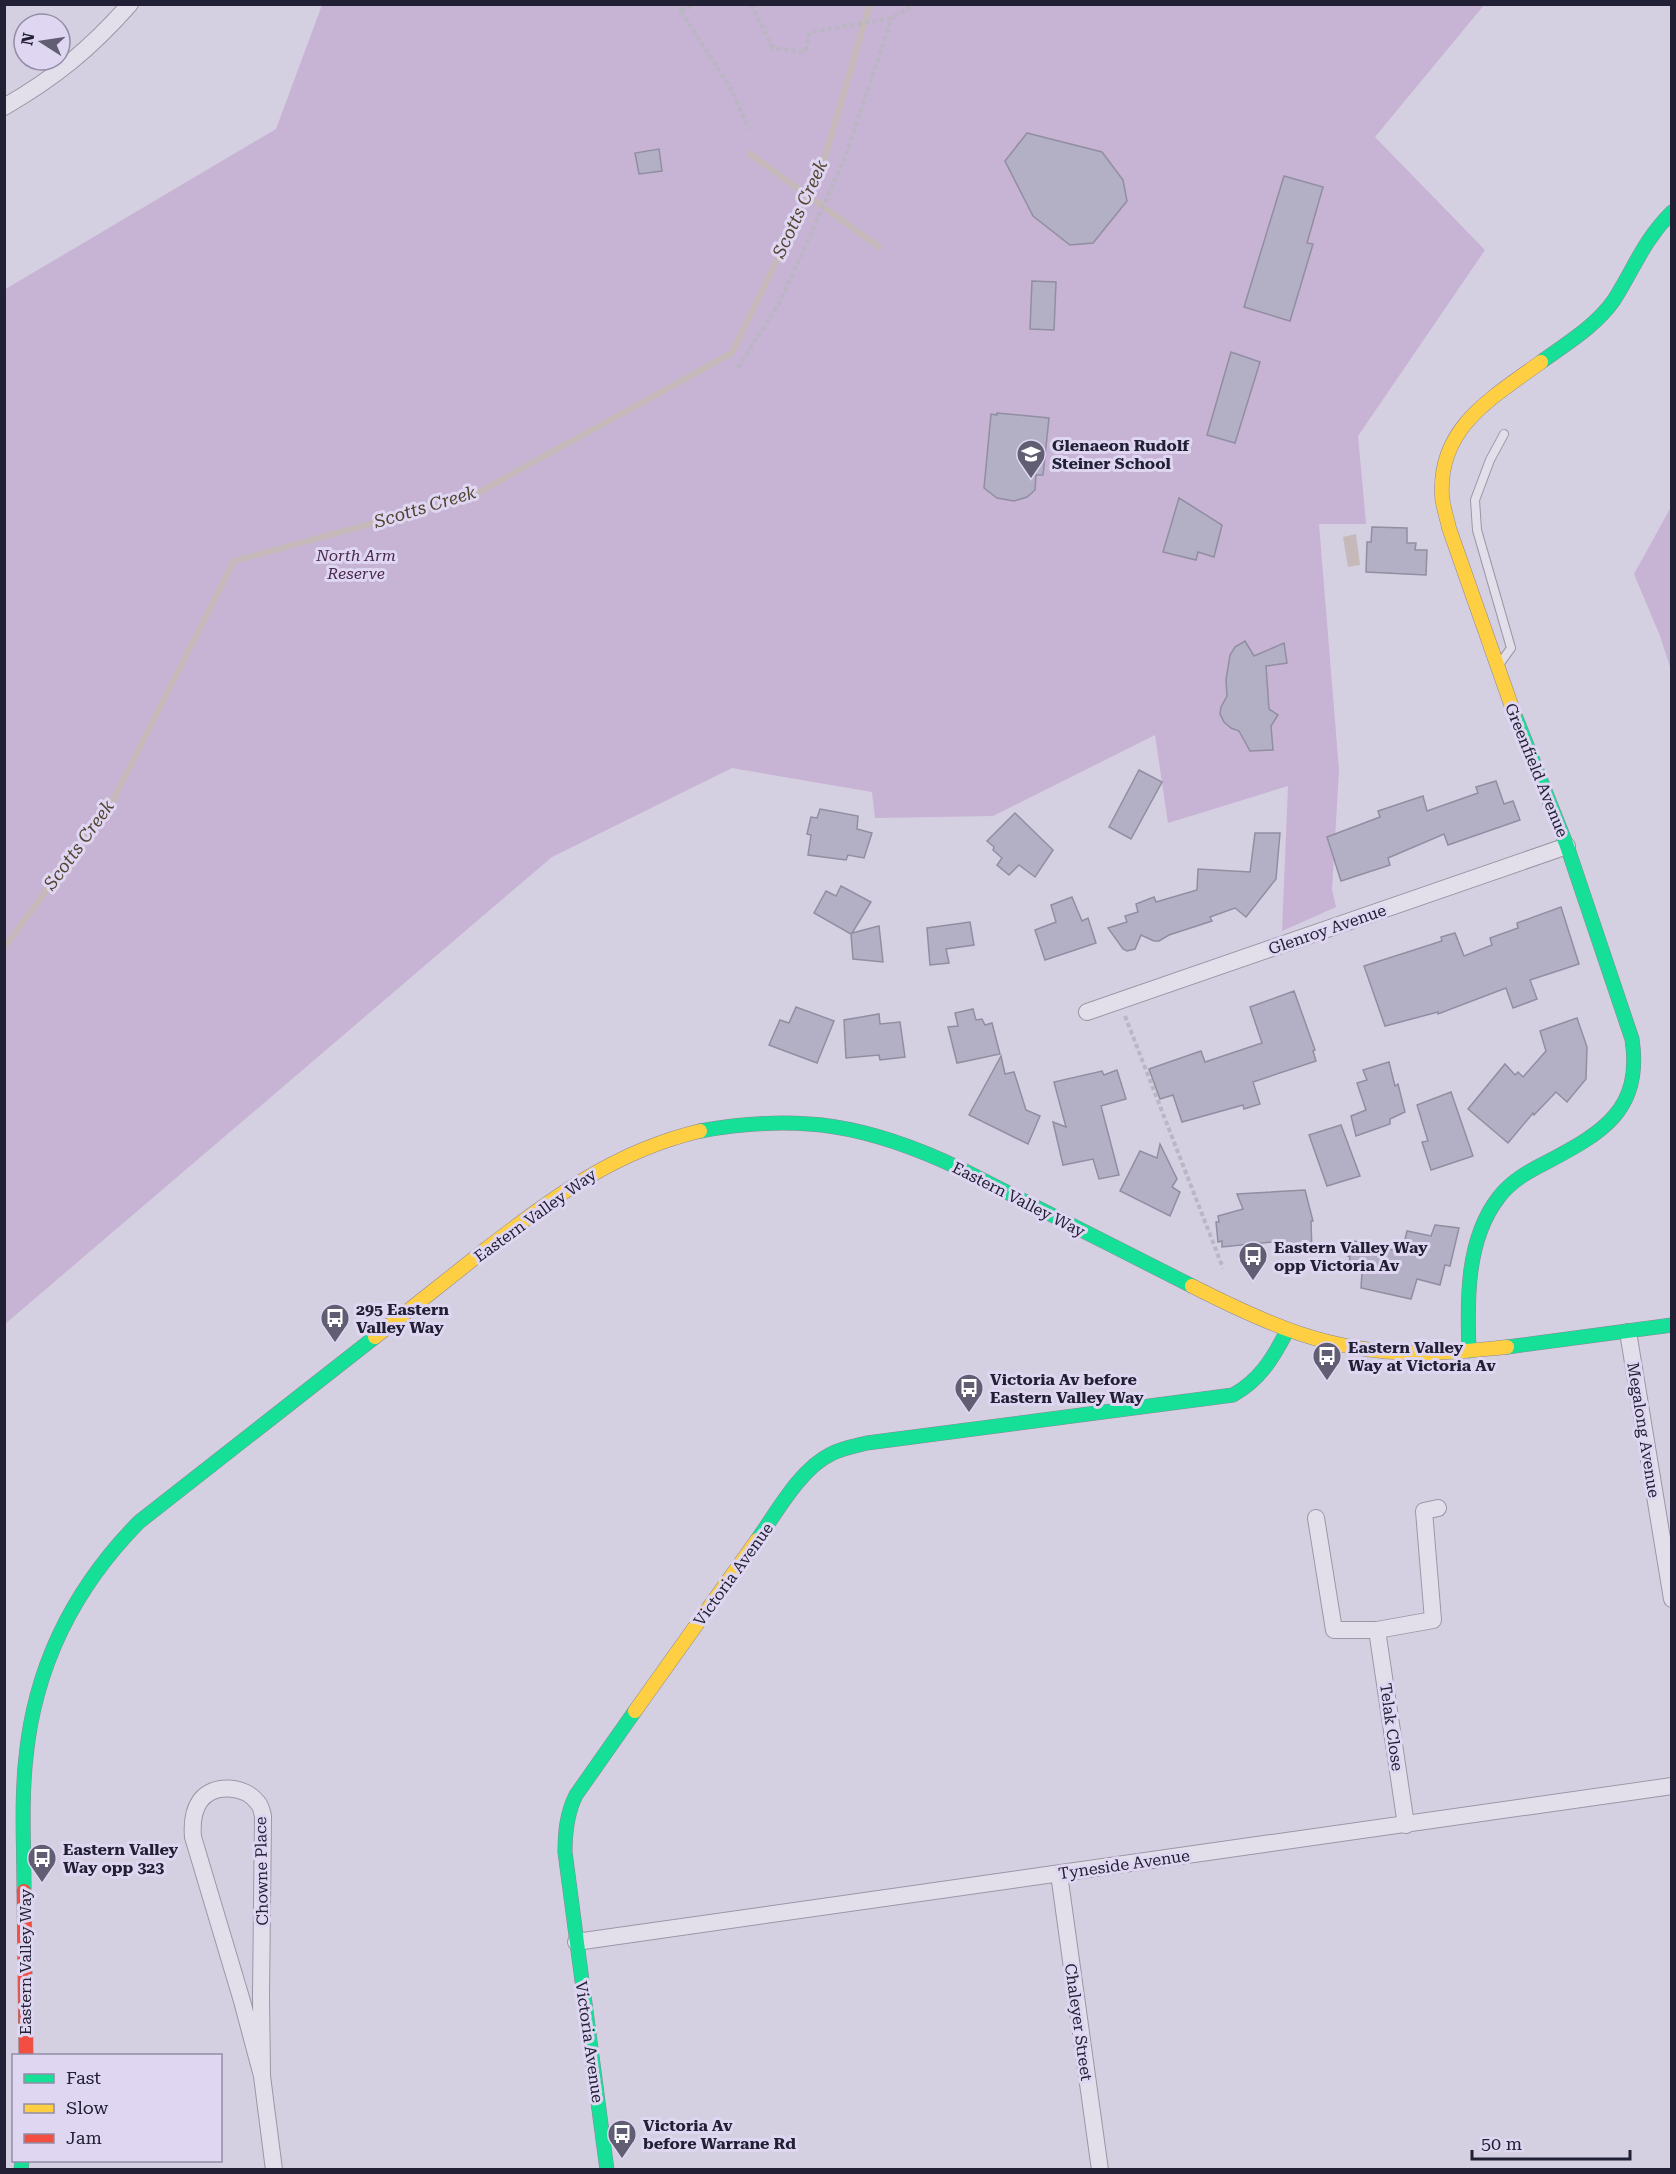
<svg xmlns="http://www.w3.org/2000/svg" width="1676" height="2174" font-family="'Roboto Serif',serif">
<style>
.green{fill:#c7b3d3}
.water{fill:#c5b9b9}
.lines{fill:none;stroke-linecap:round;stroke-linejoin:round}
.stream{stroke:#c5b9b9;stroke-width:6}
.building{fill:#b3b0c5;stroke:#918ea2;stroke-width:1.5}
.lane-casing{stroke:#9b97a7;stroke-width:10}
.street-casing{stroke:#9b97a7;stroke-width:18}
.fast-casing{stroke:#8b8897;stroke-width:15}
.slow-casing{stroke:#8b8897;stroke-width:15}
.jam-casing{stroke:#8b8897;stroke-width:15}
.path{stroke:#bab6c3;stroke-width:4;stroke-dasharray:4.5 3;stroke-linecap:butt}
.lane{stroke:#e3dfea;stroke-width:8}
.street{stroke:#e3dfea;stroke-width:16}
.fast{stroke:#16e098;stroke-width:14}
.slow{stroke:#ffcf43;stroke-width:14}
.jam{stroke:#f24e42;stroke-width:14}
.labels{text-anchor:middle;stroke-width:6;stroke-linejoin:round;paint-order:stroke}
.poi-label{font-size:16px;font-weight:bold;fill:#222035;stroke:#dfd6f2;text-anchor:start}
.park-label{font-size:16px;font-style:italic;fill:#4b294f;stroke:#dfd6f2}
.street-label{font-size:16px;fill:#222035;stroke:#dfd6f2}
.water-label{font-size:18px;font-style:italic;fill:#534431;stroke:#dfd6f2}
</style>
<rect width="100%" height="100%" fill="#d5cfe2"/>
<g class="green">
<path d="M322 5H1484L1375 137 1485 250 1358 436 1366 524H1319L1339 770 1332 890 1336 907 1282 931 1288 786 1168 823 1155 735 993 816 875 818 872 792 732 768 552 857 5 1324 4 290 276 129Z"/>
<path d="M1671 507V670L1660 636 1634 574Z"/>
</g>
<path class="water" d="M1356 534 1360 565 1348 567 1343 537Z"/>
<g class="lines">
<g class="stream">
<path d="M750 154 879 247"/>
<path d="M4 948 114 798 234 561 472 496 732 353 822 167 870 4"/>
</g>
</g>
<g class="building">
<path d="M1027 133 1102 152 1123 180 1127 201 1093 243 1070 245 1033 216 1005 161Z"/>
<path d="M659 149 662 171 639 174 635 153Z"/>
<path d="M1284 176 1323 187 1307 243 1313 244 1290 321 1244 307Z"/>
<path d="M1032 281 1056 282 1054 330 1030 329Z"/>
<path d="M1231 352 1260 362 1235 443 1207 435Z"/>
<path d="M997 413 1049 418 1043 475H1036L1035 490 1027 497 1014 501 997 498 984 488 991 414 997 415Z"/>
<path d="M1179 498 1222 525 1214 557 1198 552 1196 560 1163 552Z"/>
<path d="M1372 527 1407 528V543H1416L1415 550H1427L1426 575 1366 572 1367 542H1371Z"/>
<path d="M1245 641 1254 656 1284 643 1287 663 1266 666 1269 709 1278 715 1271 726 1273 750 1250 751 1239 731 1231 728 1224 722 1220 714 1221 707 1227 696 1226 680 1230 655 1235 647Z"/>
<path d="M1139 770 1162 782 1131 839 1109 827Z"/>
<path d="M1496 781 1504 804 1513 801 1520 820 1448 845 1444 834 1388 858 1390 865 1341 881 1327 837 1380 817 1378 811 1423 796 1427 811 1478 793 1476 787Z"/>
<path d="M820 809 858 816 857 829 872 833 864 858 848 855 846 860 808 855 811 835 807 834 811 817 817 818Z"/>
<path d="M1015 813 1053 850 1035 877 1019 865 1009 875 997 865 1002 858 993 850 994 847 987 841Z"/>
<path d="M1255 833H1280L1276 879 1246 917 1235 908 1210 917 1212 921 1169 935 1159 941H1154L1141 935 1135 949 1127 951 1123 949 1108 928 1127 922 1125 916 1138 912 1136 904 1154 897 1156 902 1197 890 1198 869 1250 872Z"/>
<path d="M841 886 871 902 852 933 879 926 883 962 853 959 851 934 814 913 826 891 836 896Z"/>
<path d="M1072 897 1082 921 1088 918 1096 943 1045 960 1035 930 1056 922 1051 905Z"/>
<path d="M1561 907 1579 964 1530 980 1537 999 1513 1008 1506 988 1438 1014V1012L1385 1026 1364 966 1442 941 1441 937 1455 933 1464 956 1492 945 1490 938 1518 928 1517 923Z"/>
<path d="M970 922 974 945 946 949 949 963 930 965 927 928Z"/>
<path d="M1294 991 1315 1050 1313 1051 1316 1061 1253 1082 1260 1104 1244 1109 1243 1105 1182 1122 1173 1095 1160 1099 1149 1069 1201 1051 1205 1062 1262 1043 1250 1007Z"/>
<path d="M796 1007 834 1021 817 1063 769 1045 780 1020 789 1023Z"/>
<path d="M973 1009 976 1020 982 1019 985 1025 992 1023 1000 1054 957 1063 948 1027 958 1026 955 1013Z"/>
<path d="M879 1014 880 1024 900 1022 905 1057 880 1060 879 1055 846 1058 844 1020Z"/>
<path d="M1577 1018 1587 1047 1586 1079 1567 1102 1556 1092 1534 1115 1533 1113 1508 1143 1468 1109 1505 1064 1515 1075 1518 1072 1523 1077 1546 1051 1540 1031Z"/>
<path d="M1001 1056 1005 1074 1014 1072 1026 1110 1040 1116 1028 1144 969 1115Z"/>
<path d="M1389 1062 1395 1086 1398 1084 1405 1112 1390 1119V1124L1356 1136 1351 1116 1366 1110 1357 1083 1367 1080 1363 1070Z"/>
<path d="M1117 1070 1126 1099 1101 1106 1119 1175 1099 1179 1093 1159 1063 1165 1053 1122 1066 1127 1054 1082 1102 1071 1104 1075Z"/>
<path d="M1451 1092 1473 1156 1431 1170 1422 1142 1428 1141 1417 1105Z"/>
<path d="M1341 1125 1360 1176 1327 1186 1309 1135Z"/>
<path d="M1160 1144 1177 1179 1172 1187 1180 1192 1170 1216 1120 1191 1140 1151 1157 1158Z"/>
<path d="M1305 1190 1313 1221H1311L1312 1252H1288L1287 1243 1273 1244V1242L1222 1247V1241L1218 1242 1216 1222H1219L1218 1216 1243 1209 1237 1194Z"/>
<path d="M1435 1225 1459 1228 1450 1266 1445 1265 1440 1285 1417 1279 1411 1299 1361 1288 1362 1272 1348 1268 1350 1257 1346 1255 1349 1240 1402 1252 1407 1231 1431 1236Z"/>
</g>
<g class="lines">
<g class="lane-casing">
<path id="lane" d="M1501 662 1511 648 1477 530 1475 500 1490 460 1504 434"/>
</g>
<g class="street-casing">
<g id="street">
<path d="M4 107C56 77 90 49 130 4"/>
<path d="M1087 1012 1567 846"/>
<path d="M1628 1332 1672 1599"/>
<path d="M1316 1518 1334 1630H1377"/>
<path d="M1406 1825 1377 1630 1433 1620 1424 1511 1438 1508"/>
<path d="M1059 1874 1100 2170"/>
<path d="M576 1942 1672 1786"/>
<path d="M262 2076 242 2001 193 1837C192 1825 193 1811 200 1801 213 1783 245 1785 258 1803 261 1806 262 1812 263 1816L261 1994 262 2076 274 2170"/>
</g>
</g>
<g class="fast-casing">
<g id="fast">
<path d="M1541 362C1566 344 1596 326 1614 300 1635 267 1643 241 1672 212"/>
<path d="M700 1131C801 1113 869 1125 961 1169L1192 1286"/>
<path d="M1507 1347 1672 1325"/>
<path d="M1469 1351C1467 1300 1466 1239 1499 1197 1511 1181 1529 1171 1547 1162 1602 1133 1643 1110 1632 1039L1567 846 1514 713"/>
<path d="M757 1540C777 1512 800 1469 831 1454 842 1448 855 1446 867 1443L1233 1395C1260 1380 1273 1358 1287 1331"/>
<path d="M24 1891C24 1846 21 1801 26 1757 35 1666 75 1587 139 1522L375 1337"/>
<path d="M21 2170 22 2160"/>
<path d="M607 2170 565 1852C565 1831 567 1813 576 1795L635 1711"/>
</g>
</g>
<g class="slow-casing">
<g id="slow">
<path d="M1514 713 1449 528C1447 518 1443 507 1442 496 1438 427 1492 398 1541 362"/>
<path d="M1192 1286C1267 1324 1328 1352 1415 1353 1446 1354 1476 1350 1507 1347"/>
<path d="M375 1337C412 1308 449 1278 486 1249 554 1197 615 1151 700 1131"/>
<path d="M635 1711 757 1540"/>
</g>
</g>
<g class="jam-casing">
<path id="jam" d="M24 1891 26 2056"/>
</g>
<g class="path">
<path d="M751 4 773 48 805 52 810 32 892 18 915 4"/>
<path d="M681 11 731 89 749 129"/>
<path d="M681 11 695 4"/>
<path d="M681 11V4"/>
<path d="M738 368 781 300 844 160 892 18"/>
<path d="M1125 1016 1223 1268"/>
</g>
<use href="#lane" class="lane"/>
<use href="#street" class="street"/>
<use href="#fast" class="fast"/>
<use href="#slow" class="slow"/>
<use href="#jam" class="jam"/>
</g>
<defs>
<g id="school-pin" transform="scale(1.5)"><path d="M0 17L-7.5 6A9.5 9.5 0 1 1 7.5 6Z" fill="#615d72" stroke="#dfd6f2"/><path d="M0-5L7-2L0 1L-7-2ZM-4 1L0 2.5L4 1V4Q0 6-4 4Z" fill="#fff"/></g>
<g id="bus-pin" transform="scale(1.5)"><path d="M0 17L-7.5 6A9.5 9.5 0 1 1 7.5 6Z" fill="#615d72" stroke="#dfd6f2"/><path d="M-5-6H5V4H4V6H2V4H-2V6H-4V4H-5ZM-3.5-4V0h7V-4ZM-3.5 1.2v1.5H-2V1.2ZM2 1.2v1.5H3.5V1.2Z" fill="#fff"/></g>
</defs>
<g fill-rule="evenodd">
<use href="#school-pin" x="1031" y="454"/>
<use href="#bus-pin" x="1253" y="1256"/>
<use href="#bus-pin" x="335" y="1318"/>
<use href="#bus-pin" x="1327" y="1356"/>
<use href="#bus-pin" x="969" y="1388"/>
<use href="#bus-pin" x="42" y="1858"/>
<use href="#bus-pin" x="622" y="2134"/>
</g>
<g class="labels">
<g class="poi-label">
<text x="1052" y="451">Glenaeon Rudolf<tspan x="1052" dy="18">Steiner School</tspan></text>
<text x="1274" y="1253">Eastern Valley Way<tspan x="1274" dy="18">opp Victoria Av</tspan></text>
<text x="356" y="1315">295 Eastern<tspan x="356" dy="18">Valley Way</tspan></text>
<text x="1348" y="1353">Eastern Valley<tspan x="1348" dy="18">Way at Victoria Av</tspan></text>
<text x="990" y="1385">Victoria Av before<tspan x="990" dy="18">Eastern Valley Way</tspan></text>
<text x="63" y="1855">Eastern Valley<tspan x="63" dy="18">Way opp 323</tspan></text>
<text x="643" y="2131">Victoria Av<tspan x="643" dy="18">before Warrane Rd</tspan></text>
</g>
<g class="park-label">
<text x="356" y="561">North Arm<tspan x="356" dy="18">Reserve</tspan></text>
</g>
<g class="street-label">
<text transform="translate(1537 770) rotate(68)" y="6">Greenfield Avenue</text>
<text transform="translate(1327 929) rotate(-19)" y="6">Glenroy Avenue</text>
<text transform="translate(1019 1199) rotate(27)" y="6">Eastern Valley Way</text>
<text transform="translate(535 1215) rotate(-36)" y="6">Eastern Valley Way</text>
<text transform="translate(1644 1430) rotate(81)" y="6">Megalong Avenue</text>
<text transform="translate(733 1574) rotate(-54)" y="6">Victoria Avenue</text>
<text transform="translate(1392 1727) rotate(82)" y="6">Telak Close</text>
<text transform="translate(1124 1864) rotate(-8)" y="6">Tyneside Avenue</text>
<text transform="translate(261 1871) rotate(-91)" y="6">Chowne Place</text>
<text transform="translate(25 1962) rotate(-90)" y="6">Eastern Valley Way</text>
<text transform="translate(1079 2022) rotate(82)" y="6">Chaleyer Street</text>
<text transform="translate(590 2042) rotate(82)" y="6">Victoria Avenue</text>
</g>
<g class="water-label">
<text transform="translate(800 209) rotate(-65)" y="6">Scotts Creek</text>
<text transform="translate(425 507) rotate(-17)" y="6">Scotts Creek</text>
<text transform="translate(79 845) rotate(-54)" y="6">Scotts Creek</text>
</g>
</g>
<rect width="1676" height="2174" fill="none" stroke="#222035" stroke-width="12"/>
<rect x="12" y="2054" width="210" height="108" fill="#dfd6f2" stroke="#938da6" stroke-width="1.5"/>
<rect x="24" y="2074" width="30" height="9" fill="#16e098" stroke="#938da6" stroke-width="1.5"/>
<text x="66" y="2084" font-size="18" fill="#222035">Fast</text>
<rect x="24" y="2104" width="30" height="9" fill="#ffcf43" stroke="#938da6" stroke-width="1.5"/>
<text x="66" y="2114" font-size="18" fill="#222035">Slow</text>
<rect x="24" y="2134" width="30" height="9" fill="#f24e42" stroke="#938da6" stroke-width="1.5"/>
<text x="66" y="2144" font-size="18" fill="#222035">Jam</text>
<g transform="translate(42 42) rotate(282)"><circle r="28" fill="#dfd6f2" stroke="#938da6" stroke-width="1.5"/>
<path d="M0-4.5L10 22L0 15L-10 22Z" fill="#615d72"/>
<text y="-9" font-size="16" font-weight="bold" text-anchor="middle" fill="#222035">N</text>
</g>
<path d="M1472 2150v9h158v-9" fill="none" stroke="#222035" stroke-width="3"/>
<text x="1481" y="2150" font-size="18" fill="#222035" stroke="#dfd6f2" stroke-width="4.5" paint-order="stroke">50 m</text>
</svg>
